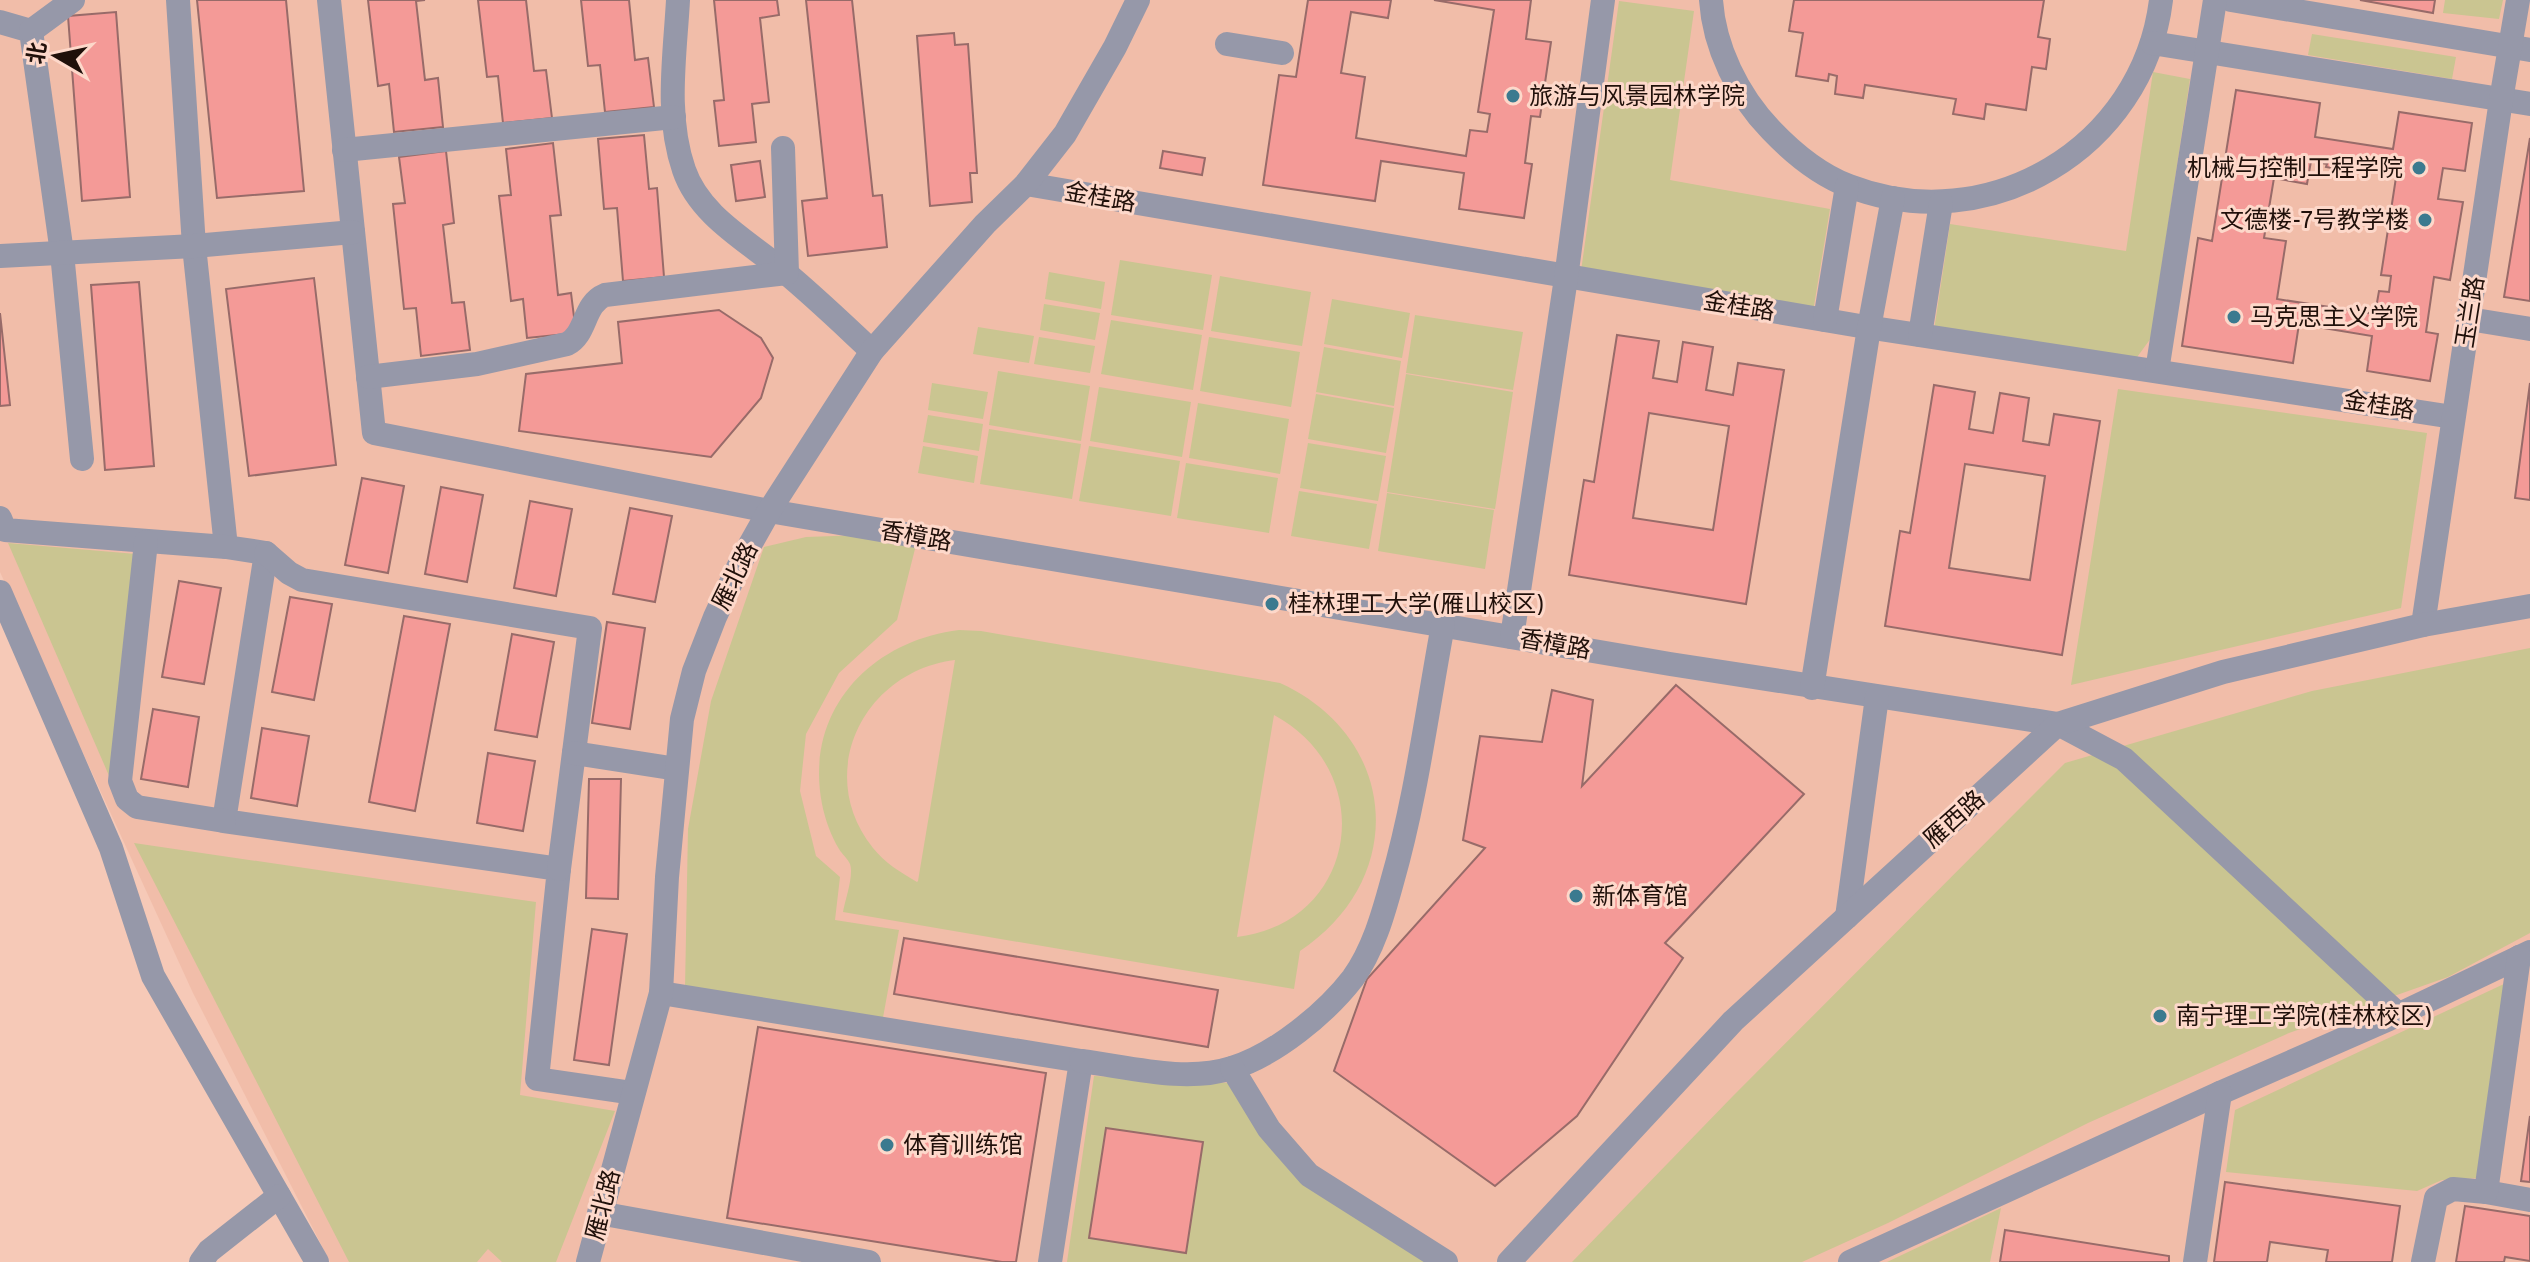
<svg xmlns="http://www.w3.org/2000/svg" width="2530" height="1262" font-family="Overpass,'Noto Sans SC',sans-serif">
<style>
.built{fill:#f1bda9}
.green{fill:#cac591;fill-rule:evenodd}
.building{fill:#f49a97;stroke:#986b69;stroke-width:2;fill-rule:evenodd}
.lines{fill:none;stroke-linecap:round;stroke-linejoin:round}
.minor{stroke:#9698a9;stroke-width:24}
.poi-dot{fill:#3b7a8f;stroke:#fdd8ca;stroke-width:3}
.labels{text-anchor:middle;stroke-width:6;stroke-linejoin:round;paint-order:stroke}
.poi-label{font-size:24px;fill:#20100a;stroke:#fdd8ca;text-anchor:start}
.street-label{font-size:24px;fill:#20100a;stroke:#fdd8ca}
</style>
<rect width="100%" height="100%" fill="#f6c9b7"/>
<path class="built" d="M0 0H2530V1262H330L193 993 0 572Z"/>
<g class="green">
<path d="M2445 0H2503L2499 19 2443 13Z"/>
<path d="M1619 1 1694 11 1670 180 1830 209 1813 312 1581 271Z"/>
<path d="M2312 34 2456 57 2452 79 2308 55Z"/>
<path d="M2153 72 2190 79 2151 338 2135 360 1934 330 1950 224 2126 251Z"/>
<path d="M1120 260 1212 275 1203 330 1111 315Z"/>
<path d="M1049 272 1105 282 1101 309 1045 299Z"/>
<path d="M1220 276 1311 292 1302 346 1211 331Z"/>
<path d="M1332 299 1410 313 1402 358 1324 344Z"/>
<path d="M1044 304 1100 313 1095 340 1040 330Z"/>
<path d="M1415 315 1523 332 1513 390 1406 373Z"/>
<path d="M1111 320 1202 335 1193 390 1101 374Z"/>
<path d="M978 327 1034 336 1029 363 973 354Z"/>
<path d="M1039 337 1095 346 1090 373 1034 364Z"/>
<path d="M1209 337 1300 352 1291 407 1200 391Z"/>
<path d="M1324 347 1401 361 1394 406 1316 392Z"/>
<path d="M998 371 1090 386 1081 441 989 425Z"/>
<path d="M1406 374 1513 392 1495 509 1387 492Z"/>
<path d="M932 383 988 392 983 419 928 410Z"/>
<path d="M1099 387 1191 402 1182 457 1090 441Z"/>
<path d="M2118 389 2427 433 2401 608 2071 685Z"/>
<path d="M1316 394 1394 408 1386 453 1308 439Z"/>
<path d="M1198 403 1289 419 1280 474 1189 458Z"/>
<path d="M928 415 983 424 979 451 923 442Z"/>
<path d="M989 429 1081 444 1072 499 980 484Z"/>
<path d="M1308 443 1386 456 1378 501 1300 488Z"/>
<path d="M923 446 978 456 974 483 918 473Z"/>
<path d="M1089 446 1180 461 1171 516 1079 501Z"/>
<path d="M1186 463 1278 478 1269 533 1177 518Z"/>
<path d="M1299 491 1377 504 1369 549 1291 536Z"/>
<path d="M1387 493 1494 510 1485 569 1378 551Z"/>
<path d="M863 535 916 545 897 620 839 673 806 734 800 791 816 856 840 877 835 920 899 930 882 1023 685 988 688 829 711 701 764 547 806 537Z"/>
<path d="M8 543 136 554 110 778Z"/>
<path d="M959 630 981 631 1280 683C1399 737 1409 879 1300 951L1294 989 843 912C845 900 854 876 850 864 848 859 842 854 839 849 831 836 825 819 822 804 804 711 870 641 959 630ZM955 660 918 881 917 882C900 872 885 863 873 848 813 773 864 671 955 660ZM1274 715C1379 771 1359 922 1237 937Z"/>
<path d="M2530 648V933L2448 977 2289 1033 2088 1123 1888 1223 1802 1262H1572L1732 1097 2065 763 2312 691Z"/>
<path d="M134 843 536 902 520 1095 615 1111 556 1262H502L488 1249 477 1262H349Z"/>
<path d="M2506 983 2479 1178 2442 1180 2417 1191 2226 1172 2235 1110Z"/>
<path d="M1094 1076 1230 1083 1305 1184 1429 1262H1067Z"/>
<path d="M2001 1208 1990 1262H1887Z"/>
</g>
<g class="building">
<path d="M197 0H286L304 191 217 198Z"/>
<path d="M368 0H425L416 1 425 80 438 78 443 127 394 132 389 84 378 86Z"/>
<path d="M478 0H526L534 71 546 70 552 118 503 123 498 76 487 77Z"/>
<path d="M581 0H629L635 60 648 58 654 107 605 112 600 65 588 66Z"/>
<path d="M714 0H777L779 15 760 18 769 102 752 104 756 142 719 146 714 101 724 100Z"/>
<path d="M806 0H852L873 196 882 195 887 247 808 256 802 201 827 198Z"/>
<path d="M1308 0H1391L1388 18 1351 12 1341 73 1365 77 1356 138 1466 156 1470 130 1487 132 1490 114 1478 112 1494 10 1434 0H1531L1526 39 1551 42 1540 117 1531 116 1525 163 1532 164 1524 218 1459 209 1464 173 1381 161 1375 201 1263 185 1279 75 1296 77Z"/>
<path d="M1794 0H2044L2038 37 2050 39 2046 69 2032 67 2026 110 1986 104 1984 119 1953 114 1956 99 1865 85 1863 98 1835 94 1837 76 1829 74 1828 81 1796 76 1803 33 1789 31Z"/>
<path d="M2360 0H2435L2433 13Z"/>
<path d="M116 12 130 197 82 201 68 16Z"/>
<path d="M954 33 955 45 968 44 977 173H970L972 202 930 206 917 36Z"/>
<path d="M2236 90 2320 103 2315 137 2393 149 2399 112 2472 123 2465 171 2443 168 2438 199 2463 202 2450 280 2434 277 2426 332 2438 334 2430 381 2367 371 2372 336 2299 324 2293 363 2182 346 2198 238 2212 241ZM2311 161 2327 164 2326 167 2350 171 2351 164 2397 171 2381 275 2391 276 2389 292 2379 291 2375 314 2277 299 2286 241 2264 238 2274 178 2307 184Z"/>
<path d="M644 135 649 189 657 188 664 277 623 281 617 208 604 209 598 139Z"/>
<path d="M2530 138V301L2504 297Z"/>
<path d="M553 143 561 215 550 216 558 295 571 293 576 333 527 338 523 299 511 301 499 196 511 195 506 149Z"/>
<path d="M446 151 454 223 443 225 452 303 464 302 470 350 421 356 416 308 404 309 393 204 405 203 399 157Z"/>
<path d="M1163 151 1205 158 1202 175 1160 168Z"/>
<path d="M760 161 765 197 736 201 731 165Z"/>
<path d="M314 278 336 465 249 476 226 289Z"/>
<path d="M139 282 154 466 105 470 91 285Z"/>
<path d="M719 310 761 338 773 358 761 398 711 457 519 431 526 374 622 363 618 322Z"/>
<path d="M0 313 10 405 0 406Z"/>
<path d="M1617 335 1659 341 1653 378 1677 382 1683 342 1713 347 1706 390 1733 395 1738 363 1784 370 1746 604 1569 575 1584 480 1594 482ZM1649 413 1729 426 1713 530 1633 518Z"/>
<path d="M2530 383V500L2515 498Z"/>
<path d="M1934 385 1975 392 1969 429 1993 433 2000 393 2029 398 2023 441 2049 445 2054 414 2100 421 2062 655 1885 626 1900 531 1910 533ZM1965 464 2045 476 2030 580 1949 568Z"/>
<path d="M362 478 404 486 388 573 345 565Z"/>
<path d="M441 487 483 495 467 582 425 574Z"/>
<path d="M530 501 572 509 556 596 514 588Z"/>
<path d="M630 508 672 516 655 602 613 594Z"/>
<path d="M179 581 221 588 204 684 162 677Z"/>
<path d="M290 597 332 604 314 700 272 692Z"/>
<path d="M404 616 450 624 415 811 369 802Z"/>
<path d="M607 622 645 628 630 729 592 723Z"/>
<path d="M512 634 554 642 537 737 495 730Z"/>
<path d="M1676 685 1804 794 1665 943 1683 958 1577 1116 1495 1186 1334 1071 1367 979 1485 848 1463 840 1480 736 1542 742 1552 690 1593 700 1582 786Z"/>
<path d="M153 709 199 717 188 787 141 779Z"/>
<path d="M262 728 309 736 297 806 251 798Z"/>
<path d="M488 753 535 761 523 831 477 823Z"/>
<path d="M589 779H621L618 899 586 898Z"/>
<path d="M592 929 627 934 609 1065 574 1060Z"/>
<path d="M904 938 1218 990 1208 1047 894 994Z"/>
<path d="M758 1027 1046 1073 1016 1262H1002L727 1218Z"/>
<path d="M2530 1116V1182L2521 1181Z"/>
<path d="M1106 1128 1203 1142 1186 1253 1089 1238Z"/>
<path d="M2225 1182 2400 1206 2392 1262H2326L2328 1250 2270 1242 2267 1262H2214Z"/>
<path d="M2465 1206 2530 1216V1261L2505 1257 2504 1262H2456Z"/>
<path d="M2005 1230 2169 1256V1262H2000Z"/>
</g>
<g class="lines">
<g class="minor">
<path d="M178 0 194 246 226 547"/>
<path d="M329 0 374 433 769 511 1670 664 2058 724 2124 759 2399 1015"/>
<path d="M678 0C675 56 665 115 684 170 700 217 750 242 786 273 816 298 844 325 872 351"/>
<path d="M1711 0C1714 47 1738 96 1771 130 1792 152 1820 175 1849 186 1988 240 2143 148 2161 0"/>
<path d="M2231 0 2530 50"/>
<path d="M0 22 31 31 62 253 82 459"/>
<path d="M31 31 73 0"/>
<path d="M2152 43 2530 104"/>
<path d="M1227 44 1282 53"/>
<path d="M344 150 674 117"/>
<path d="M1026 184 1860 326 2453 417"/>
<path d="M0 256 194 246 353 232"/>
<path d="M2469 319 2530 329"/>
<path d="M1825 320 1847 186"/>
<path d="M1920 335 1941 203"/>
<path d="M2157 371 2215 0"/>
<path d="M368 377 477 364 567 344C587 334 583 304 605 295L787 273 783 148"/>
<path d="M0 518 5 530 226 547 266 553 224 821 559 869 537 1079 633 1093"/>
<path d="M146 542 120 781 127 799 137 807 224 821"/>
<path d="M266 553 289 573 302 580 590 628 559 869"/>
<path d="M0 592 111 848 153 976 317 1262"/>
<path d="M2423 625 2501 100 2518 0"/>
<path d="M1512 637 1566 278 1603 0"/>
<path d="M1812 688 1869 328 1893 198"/>
<path d="M574 753 677 769"/>
<path d="M1847 917 1877 697"/>
<path d="M661 993 1081 1061 1050 1262"/>
<path d="M1081 1061C1129 1067 1185 1083 1232 1068 1275 1055 1326 1013 1353 978 1373 950 1383 915 1392 882 1416 799 1427 711 1443 625"/>
<path d="M1232 1068 1269 1129 1309 1175 1446 1262"/>
<path d="M2486 1192 2530 1200"/>
<path d="M599 1213 869 1262"/>
<path d="M201 1262 209 1251 279 1196"/>
<path d="M588 1262 661 993 667 877 682 719 694 671 715 617 742 559 769 511 872 351 985 224 1026 184 1065 134 1115 47 1138 0"/>
<path d="M1509 1262 1733 1021 2058 724 2223 672 2423 625 2530 606"/>
<path d="M1850 1262 2220 1093 2389 1019 2530 952"/>
<path d="M2195 1262 2220 1093"/>
<path d="M2423 1262 2436 1198 2453 1189 2486 1192 2519 957"/>
</g>
</g>
<g class="poi-dot">
<circle cx="1513" cy="96" r="8"/>
<circle cx="2419" cy="168" r="8"/>
<circle cx="2425" cy="220" r="8"/>
<circle cx="2234" cy="317" r="8"/>
<circle cx="1272" cy="604" r="8"/>
<circle cx="1576" cy="896" r="8"/>
<circle cx="2160" cy="1016" r="8"/>
<circle cx="887" cy="1145" r="8"/>
</g>
<g class="labels">
<g class="poi-label">
<text x="1529" y="104">旅游与风景园林学院</text>
<text x="2403" y="176" text-anchor="end">机械与控制工程学院</text>
<text x="2409" y="228" text-anchor="end">文德楼-7号教学楼</text>
<text x="2250" y="325">马克思主义学院</text>
<text x="1288" y="612">桂林理工大学(雁山校区)</text>
<text x="1592" y="904">新体育馆</text>
<text x="2176" y="1024">南宁理工学院(桂林校区)</text>
<text x="903" y="1153">体育训练馆</text>
</g>
<g class="street-label">
<text transform="translate(1100 197) rotate(10)" y="8">金桂路</text>
<text transform="translate(1739 306) rotate(9)" y="8">金桂路</text>
<text transform="translate(2470 312) rotate(-81)" y="8">玉兰路</text>
<text transform="translate(2379 405) rotate(9)" y="8">金桂路</text>
<text transform="translate(916 536) rotate(10)" y="8">香樟路</text>
<text transform="translate(735 576) rotate(-64)" y="8">雁北路</text>
<text transform="translate(1555 644) rotate(10)" y="8">香樟路</text>
<text transform="translate(1954 819) rotate(-42)" y="8">雁西路</text>
<text transform="translate(603 1205) rotate(-76)" y="8">雁北路</text>
</g>
</g>
<g transform="translate(56 56) rotate(279)" stroke="#fdd8ca" stroke-width="6" paint-order="stroke">
<path d="M0-6L14 30L0 20L-14 30Z" fill="#20100a"/>
<text y="-12" font-size="22" font-weight="bold" text-anchor="middle" fill="#20100a">北</text>
</g>
</svg>
